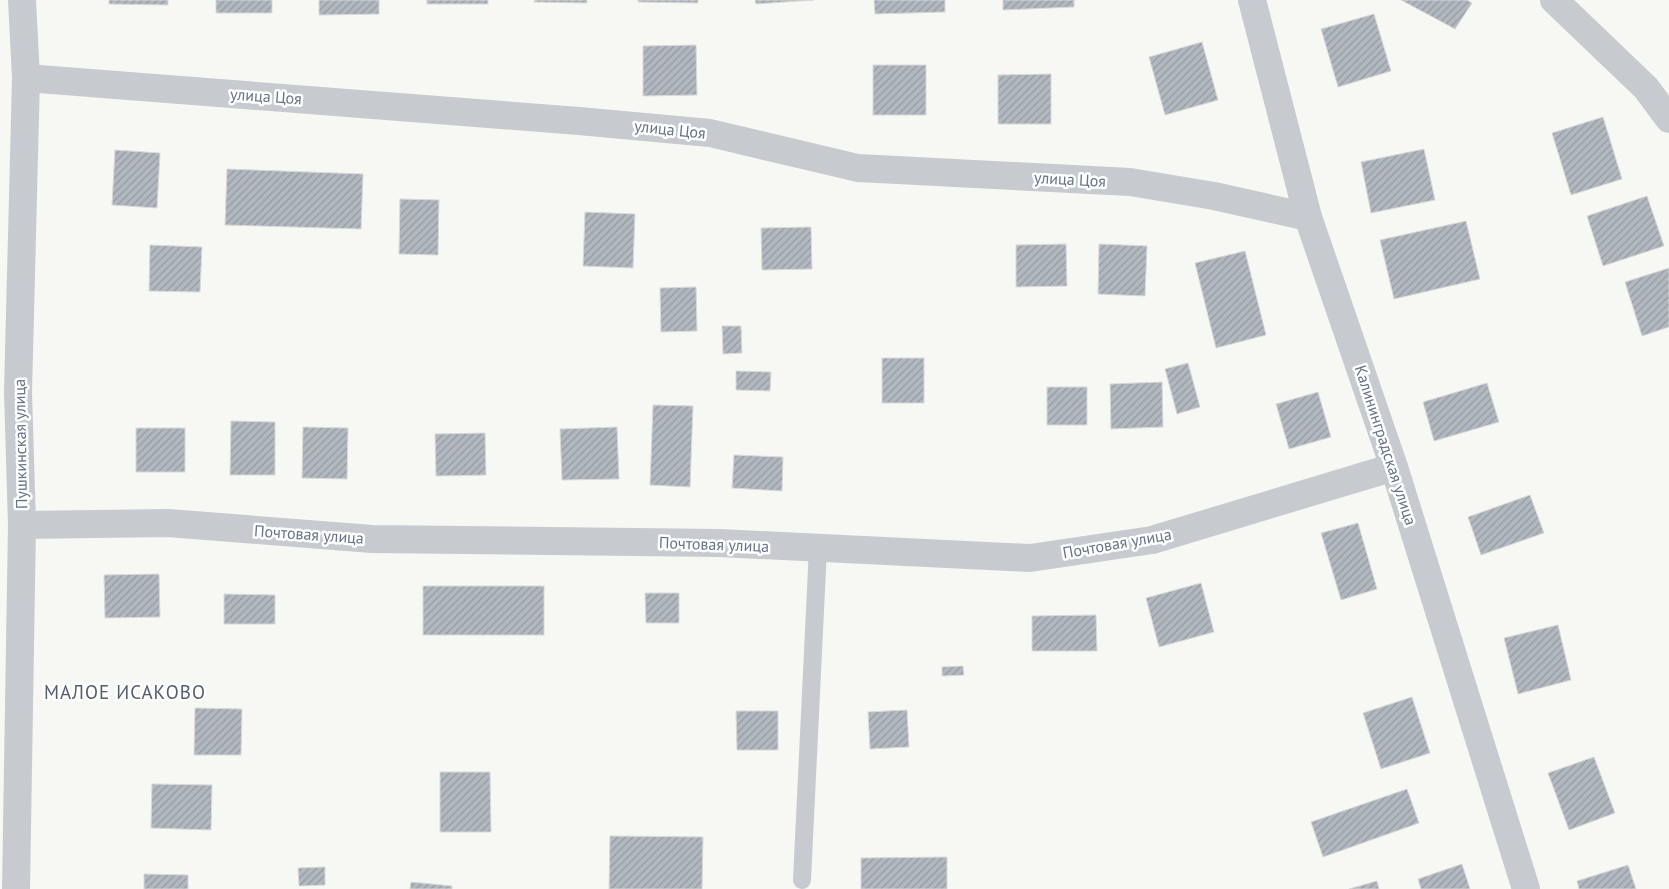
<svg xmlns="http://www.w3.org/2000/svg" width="1669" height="889" font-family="'PT Sans',sans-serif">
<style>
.building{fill:url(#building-hatch);stroke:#d9d9d7}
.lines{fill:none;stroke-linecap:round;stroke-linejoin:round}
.service{stroke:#c7cace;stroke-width:18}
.minor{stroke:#c7cace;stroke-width:28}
.tertiary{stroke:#c7cace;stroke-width:28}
.labels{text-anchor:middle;stroke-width:5;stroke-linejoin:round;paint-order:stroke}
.street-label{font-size:16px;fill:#657487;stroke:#fff}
.quarter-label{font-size:19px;letter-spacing:1px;fill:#535e6c;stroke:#fff}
</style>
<defs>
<pattern id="building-hatch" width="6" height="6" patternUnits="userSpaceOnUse" patternTransform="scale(1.25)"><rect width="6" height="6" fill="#b2b8bf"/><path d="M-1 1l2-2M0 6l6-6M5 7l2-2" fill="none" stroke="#949aa1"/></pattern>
</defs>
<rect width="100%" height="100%" fill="#f7f8f4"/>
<g class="building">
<path d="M109 0H168V5L109 4Z"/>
<rect x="216" y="0" width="56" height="13"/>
<path d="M319 0H379V14L319 15Z"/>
<rect x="427" y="0" width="61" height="4"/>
<path d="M535 0H587V3L534 2Z"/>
<path d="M638 0H698V3L638 2Z"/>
<path d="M755 0H814L756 4Z"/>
<path d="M874 0H945V12L875 14Z"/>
<path d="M1003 0H1074V7L1003 10Z"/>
<path d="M1401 0H1467L1472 3 1455 29Z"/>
<path d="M1374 14 1391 71 1338 87 1321 29Z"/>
<path d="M1202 42 1218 100 1165 115 1149 57Z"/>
<path d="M696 45 697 95 643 96V46Z"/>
<rect x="873" y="65" width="53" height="50"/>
<path d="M1051 74V124H998V75Z"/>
<path d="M1603 117 1622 179 1571 195 1552 133Z"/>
<path d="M1424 149 1435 200 1371 213 1361 162Z"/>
<path d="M115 150 160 153 157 208 112 205Z"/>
<path d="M227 169 363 174 361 229 225 225Z"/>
<path d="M1647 196 1664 246 1603 266 1587 216Z"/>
<path d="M400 199 439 200 438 255 399 254Z"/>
<path d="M585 212 635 214 633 268 583 266Z"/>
<path d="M1466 221 1480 279 1394 299 1380 240Z"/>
<path d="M811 227 812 269 762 270 761 228Z"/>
<path d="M1066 244 1067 286 1016 287V245Z"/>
<path d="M1099 244 1147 246 1145 296 1098 294Z"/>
<path d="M150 245 202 247 200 292 149 291Z"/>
<path d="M1245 251 1266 335 1216 348 1195 263Z"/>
<path d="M1669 268V327L1642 336 1625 282Z"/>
<path d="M696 287 697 331 661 332 660 288Z"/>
<path d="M722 326H741L742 353 723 354Z"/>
<rect x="882" y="358" width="42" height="45"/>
<path d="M1188 363 1200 407 1177 414 1165 369Z"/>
<path d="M736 371 771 372 770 391 736 390Z"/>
<path d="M1162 382 1163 427 1111 429 1110 384Z"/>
<path d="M1487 383 1499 422 1434 441 1423 402Z"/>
<rect x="1047" y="387" width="40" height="38"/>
<path d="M1318 392 1331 437 1289 449 1276 404Z"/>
<path d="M653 405 693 406 690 487 650 485Z"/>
<path d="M231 421 275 422V475H230Z"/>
<path d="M303 427 348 428 347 479 302 478Z"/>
<path d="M617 427 619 479 562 480 560 429Z"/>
<rect x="136" y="428" width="49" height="44"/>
<path d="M485 433 486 475 436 476 435 434Z"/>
<path d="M734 455 783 457 782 491 732 488Z"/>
<path d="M1530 495 1544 533 1481 555 1468 517Z"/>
<path d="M1358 523 1377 589 1341 600 1321 533Z"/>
<path d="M159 574 160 617 105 618 104 575Z"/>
<path d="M1201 583 1214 632 1159 647 1146 598Z"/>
<rect x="423" y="586" width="121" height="49"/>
<path d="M645 593H679V623H646Z"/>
<path d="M224 594 275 595V624H224Z"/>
<path d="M1096 615 1097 651H1032V616Z"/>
<path d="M1558 625 1571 680 1518 694 1504 638Z"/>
<path d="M963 666 964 675 942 676V667Z"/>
<path d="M1412 697 1430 753 1381 769 1363 713Z"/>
<path d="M195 708 242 709 241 755H194Z"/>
<path d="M907 710 909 747 870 749 868 712Z"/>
<path d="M736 711H778V750H737Z"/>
<path d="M1594 757 1615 813 1569 830 1548 773Z"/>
<path d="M440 772H490L491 832H440Z"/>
<path d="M152 784 212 785 211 830 151 828Z"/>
<path d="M1407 789 1419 823 1323 857 1311 822Z"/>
<path d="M610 836 703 837 702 889H609Z"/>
<path d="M947 857V889H861V858Z"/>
<path d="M1462 864 1470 889H1421L1418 879Z"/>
<path d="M1628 865 1636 889H1579L1577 881Z"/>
<path d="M325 867V885L299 886 298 868Z"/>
<path d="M144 874 188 875V889H144Z"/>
<path d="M1377 881 1379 889H1349Z"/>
<path d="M411 882 452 886V889H410Z"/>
</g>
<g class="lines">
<path class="service" d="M802 880 818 548"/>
<g class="minor">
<path d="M1252 0 1308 217 1394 467 1526 889"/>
<path d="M1554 0 1646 88 1669 119"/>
<path d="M26 78 579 121 710 133 858 168 1130 182 1214 196 1308 217"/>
<path d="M22 525 168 523 372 539 719 543 1030 558 1152 540 1394 467"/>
</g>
<path class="tertiary" d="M16 889 22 525 18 392 26 78 22 0"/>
</g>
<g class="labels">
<g class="street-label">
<text transform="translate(266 96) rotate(4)" y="6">улица Цоя</text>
<text transform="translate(670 129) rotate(6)" y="6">улица Цоя</text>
<text transform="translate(1070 179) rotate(3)" y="6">улица Цоя</text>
<text transform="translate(20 444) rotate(-91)" y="6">Пушкинская улица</text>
<text transform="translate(1386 445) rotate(72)" y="6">Калининградская улица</text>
<text transform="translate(309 534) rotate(4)" y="6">Почтовая улица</text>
<text transform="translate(1117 543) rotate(-10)" y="6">Почтовая улица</text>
<text transform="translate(714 544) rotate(2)" y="6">Почтовая улица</text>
</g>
<g class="quarter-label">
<text x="125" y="699">МАЛОЕ ИСАКОВО</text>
</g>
</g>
</svg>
